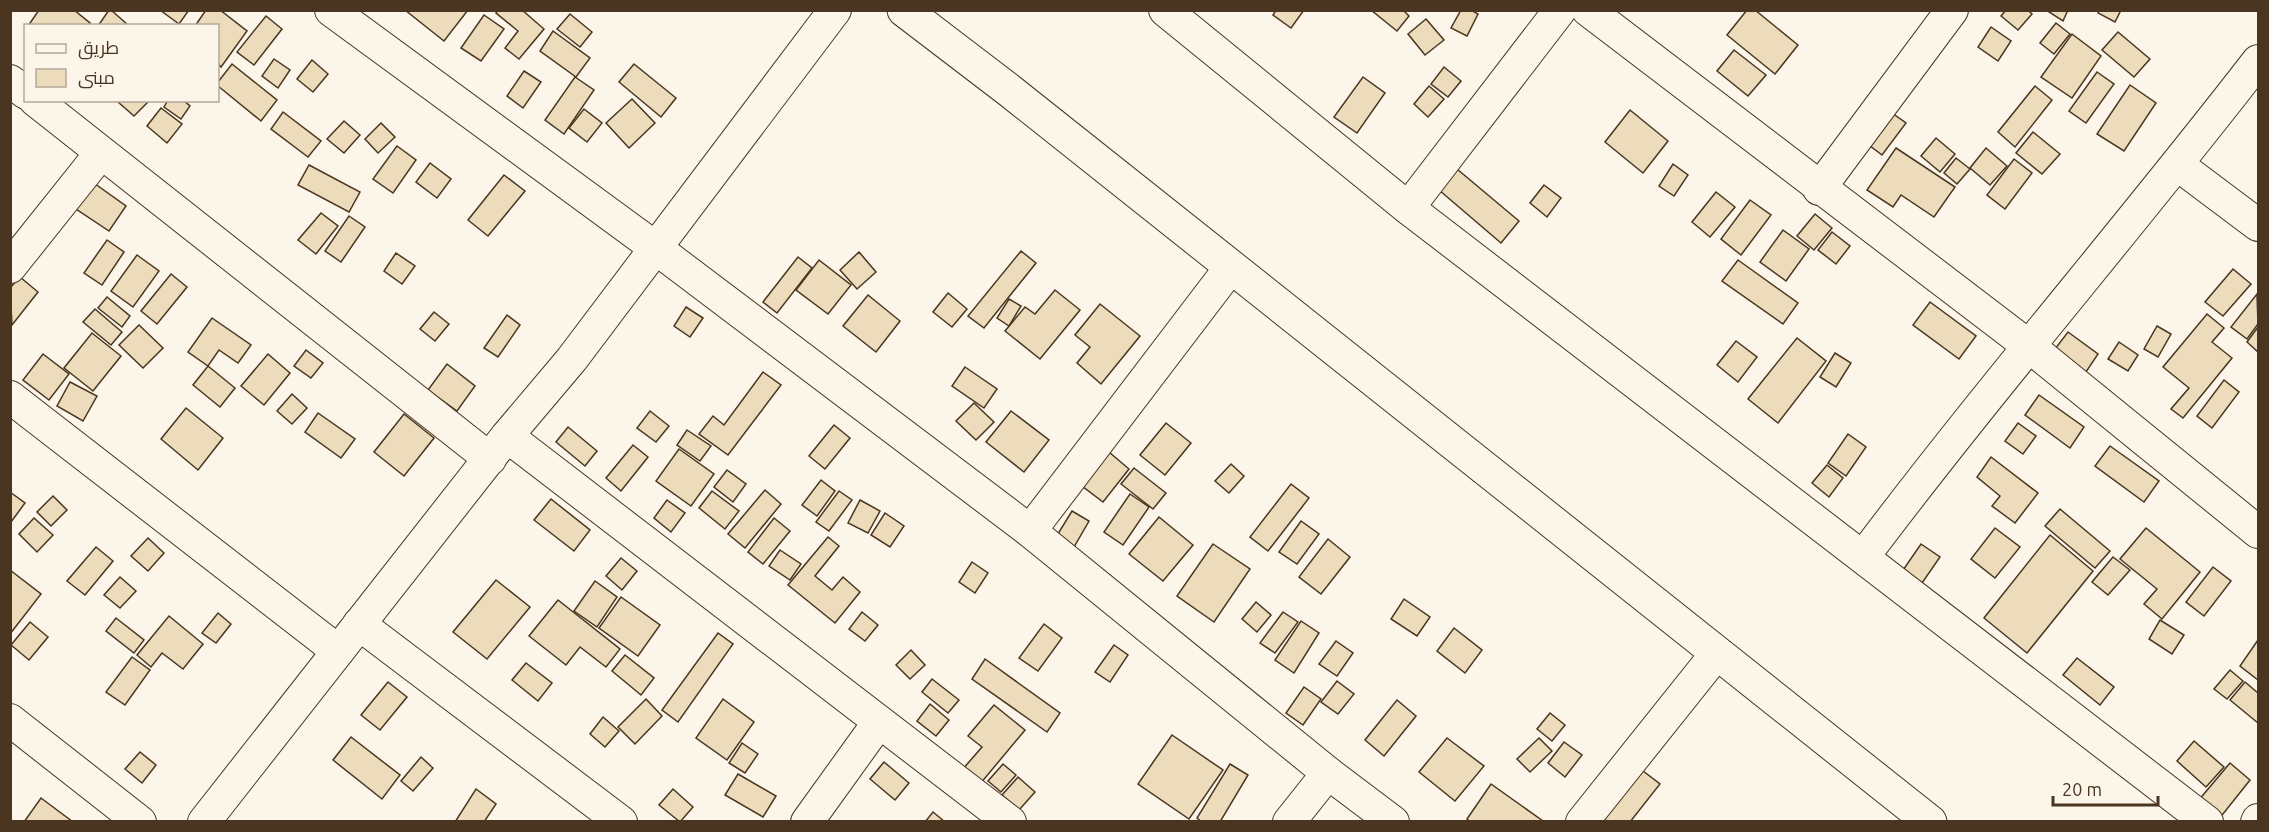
<svg xmlns="http://www.w3.org/2000/svg" width="2269" height="832" font-family="Ubuntu,Cairo,sans-serif">
<style>
.building{fill:#ecdcbc;stroke:#4a3520;stroke-width:1.5}
.lines{fill:none;stroke-linecap:round;stroke-linejoin:round}
.minor-casing{stroke:#4a3520;stroke-width:34}
.tertiary-casing{stroke:#4a3520;stroke-width:35}
.minor{stroke:#fbf6e9;stroke-width:32}
.tertiary{stroke:#fbf6e9;stroke-width:33}
</style>
<rect width="100%" height="100%" fill="#fbf6e9"/>
<g class="building">
<path d="M39 10H74L90 23 88 26H28Z"/>
<path d="M109 10H111L128 25 98 26Z"/>
<path d="M160 10H189L179 24Z"/>
<path d="M206 10H220L247 31 221 67 218 64V26H195Z"/>
<path d="M405 10H468L444 41Z"/>
<path d="M498 10H522L544 29 519 59 505 48 518 31 496 13Z"/>
<path d="M1276 10H1304L1291 28 1273 15Z"/>
<path d="M1371 10H1403L1409 16 1397 31Z"/>
<path d="M1461 10H1471L1478 14 1467 36 1451 28Z"/>
<path d="M1747 10H1755L1798 45 1775 74 1727 35Z"/>
<path d="M2006 10H2028L2032 14 2018 30 2001 16Z"/>
<path d="M2046 10H2068L2063 21Z"/>
<path d="M2099 10H2121L2115 22 2098 13Z"/>
<path d="M570 14 592 32 580 47 557 29Z"/>
<path d="M484 15 504 29 481 61 461 48Z"/>
<path d="M266 16 282 29 254 65 237 52Z"/>
<path d="M1426 19 1444 40 1425 55 1408 34Z"/>
<path d="M2056 23 2070 34 2054 54 2040 43Z"/>
<path d="M1991 27 2011 41 1998 61 1978 47Z"/>
<path d="M553 31 590 58 576 77 540 51Z"/>
<path d="M2118 32 2150 59 2134 77 2102 50Z"/>
<path d="M2072 34 2101 56 2072 98 2041 77Z"/>
<path d="M1734 50 1766 75 1748 96 1717 71Z"/>
<path d="M274 59 290 70 278 88 262 76Z"/>
<path d="M312 60 328 74 313 92 297 79Z"/>
<path d="M232 64 277 100 261 121 218 86V82Z"/>
<path d="M634 64 676 98 661 117 619 82Z"/>
<path d="M1444 67 1461 81 1448 97 1431 84Z"/>
<path d="M524 71 541 82 523 108 507 96Z"/>
<path d="M2097 72 2114 84 2086 123 2069 111Z"/>
<path d="M575 77 594 90 564 134 545 120Z"/>
<path d="M1363 77 1385 93 1357 133 1334 117Z"/>
<path d="M2130 85 2156 103 2124 151 2097 134Z"/>
<path d="M1429 86 1444 99 1428 117 1414 104Z"/>
<path d="M2035 86 2052 100 2015 147 1998 132Z"/>
<path d="M632 99 655 123 629 148 606 123Z"/>
<path d="M120 100H149V101L134 116 118 102Z"/>
<path d="M168 100H183L190 106 181 119 164 107Z"/>
<path d="M161 108 182 124 167 143 147 126Z"/>
<path d="M584 109 602 123 587 142 569 128Z"/>
<path d="M1630 110 1668 141 1643 173 1605 142Z"/>
<path d="M283 112 321 141 308 157 271 129Z"/>
<path d="M1892 113 1906 123 1882 155 1869 145Z"/>
<path d="M344 121 360 135 344 153 327 139Z"/>
<path d="M381 123 395 137 378 153 365 139Z"/>
<path d="M2033 132 2060 154 2042 174 2016 153Z"/>
<path d="M1936 138 1955 154 1940 172 1921 156Z"/>
<path d="M397 146 416 160 393 193 373 179Z"/>
<path d="M1896 148 1955 187 1934 217 1901 195 1893 207 1867 190Z"/>
<path d="M1986 148 2007 166 1990 185 1970 168Z"/>
<path d="M1956 158 1970 169 1957 184 1944 173Z"/>
<path d="M2014 159 2032 173 2005 209 1987 195Z"/>
<path d="M430 163 451 179 437 198 416 182Z"/>
<path d="M1673 164 1688 175 1674 196 1659 186Z"/>
<path d="M309 165 360 192 349 212 298 185Z"/>
<path d="M1457 169 1519 221 1501 243 1439 190Z"/>
<path d="M504 175 525 191 488 236 468 220Z"/>
<path d="M91 181 126 206 109 231 73 207Z"/>
<path d="M1544 185 1561 198 1547 217 1530 203Z"/>
<path d="M1716 192 1735 207 1710 237 1692 222Z"/>
<path d="M1750 200 1771 215 1741 255 1721 239Z"/>
<path d="M321 213 338 226 316 254 298 240Z"/>
<path d="M1815 214 1832 228 1814 250 1797 236Z"/>
<path d="M349 216 365 227 341 262 325 251Z"/>
<path d="M1783 230 1809 249 1786 281 1760 262Z"/>
<path d="M1832 232 1850 246 1836 264 1818 250Z"/>
<path d="M107 240 124 252 102 285 84 273Z"/>
<path d="M1021 251 1036 263 984 328 968 316Z"/>
<path d="M859 252 876 272 857 289 840 270Z"/>
<path d="M396 253 415 266 402 284 384 271Z"/>
<path d="M137 255 159 271 133 307 111 291Z"/>
<path d="M798 257 812 268 777 313 763 302Z"/>
<path d="M819 260 851 285 828 314 796 290Z"/>
<path d="M1738 260 1798 303 1783 324 1722 281Z"/>
<path d="M2233 269 2251 284 2223 316 2205 302Z"/>
<path d="M171 274 187 287 157 324 141 311Z"/>
<path d="M20 277 38 292 12 325 10 288Z"/>
<path d="M1055 290 1080 310 1040 359 1005 331 1025 307 1035 314Z"/>
<path d="M948 293 967 309 952 327 933 312Z"/>
<path d="M2257 294 2258 324 2247 339 2231 327Z"/>
<path d="M868 295 900 321 876 352 843 326Z"/>
<path d="M107 297 130 316 122 327 98 308Z"/>
<path d="M1009 299 1021 306 1009 326 997 318Z"/>
<path d="M1930 302 1976 336 1959 359 1913 325Z"/>
<path d="M1100 304 1140 336 1101 384 1077 363 1090 347 1075 335Z"/>
<path d="M686 307 703 318 690 337 674 326Z"/>
<path d="M95 309 122 332 111 345 83 322Z"/>
<path d="M434 312 449 324 435 341 420 329Z"/>
<path d="M2207 314 2224 328 2212 342 2232 358 2183 418 2171 409 2189 388 2163 367Z"/>
<path d="M507 315 520 325 498 357 484 348Z"/>
<path d="M212 318 251 345 238 363 219 350 208 366 188 352Z"/>
<path d="M139 325 163 348 143 368 119 345Z"/>
<path d="M2157 326 2171 334 2158 357 2144 349Z"/>
<path d="M2258 327V352L2247 342Z"/>
<path d="M2068 332 2098 354 2086 372 2055 349Z"/>
<path d="M92 333 121 356 93 391 64 368Z"/>
<path d="M1797 338 1826 361 1778 423 1748 399Z"/>
<path d="M1736 341 1757 357 1738 382 1717 365Z"/>
<path d="M2119 342 2138 355 2128 371 2108 359Z"/>
<path d="M306 350 323 363 311 378 294 366Z"/>
<path d="M1835 353 1851 363 1836 387 1820 377Z"/>
<path d="M43 354 69 374 49 400 23 380Z"/>
<path d="M268 354 290 373 264 405 241 386Z"/>
<path d="M447 364 475 386 457 411 428 390Z"/>
<path d="M208 366 235 388 220 407 193 385Z"/>
<path d="M965 367 997 389 984 408 952 386Z"/>
<path d="M763 372 781 385 728 455 699 434 713 416 724 425Z"/>
<path d="M2224 380 2239 392 2212 428 2197 416Z"/>
<path d="M70 382 97 396 83 421 57 406Z"/>
<path d="M292 394 307 408 292 424 277 411Z"/>
<path d="M2039 395 2084 427 2070 448 2025 415Z"/>
<path d="M974 403 994 422 976 440 956 421Z"/>
<path d="M186 408 223 438 198 470 161 439Z"/>
<path d="M650 411 669 426 656 442 637 428Z"/>
<path d="M1011 411 1049 440 1024 472 986 442Z"/>
<path d="M318 413 355 439 341 458 305 432Z"/>
<path d="M404 414 434 438 404 476 374 452Z"/>
<path d="M1166 423 1191 443 1165 475 1140 455Z"/>
<path d="M2018 423 2036 436 2023 454 2005 441Z"/>
<path d="M834 425 850 438 825 469 809 456Z"/>
<path d="M568 427 597 451 585 466 556 442Z"/>
<path d="M687 430 711 446 700 461 677 445Z"/>
<path d="M1848 434 1866 447 1846 476 1828 463Z"/>
<path d="M633 445 648 457 621 491 606 478Z"/>
<path d="M2110 446 2159 481 2144 502 2095 466Z"/>
<path d="M679 449 714 474 691 506 656 481Z"/>
<path d="M1109 452 1129 469 1103 502 1082 486Z"/>
<path d="M1991 457 2038 493 2015 523 1992 506 2000 496 1977 477Z"/>
<path d="M1231 464 1244 476 1229 493 1215 481Z"/>
<path d="M1827 465 1843 478 1829 497 1812 483Z"/>
<path d="M1134 468 1166 493 1153 509 1121 484Z"/>
<path d="M727 470 746 484 733 502 714 487Z"/>
<path d="M821 480 835 491 817 516 802 505Z"/>
<path d="M1291 484 1309 498 1268 551 1250 537Z"/>
<path d="M765 490 781 504 745 548 728 534Z"/>
<path d="M712 491 739 511 725 529 699 508Z"/>
<path d="M839 491 852 500 829 531 816 522Z"/>
<path d="M10 492 25 503 11 522 10 521Z"/>
<path d="M1130 494 1149 507 1123 545 1104 532Z"/>
<path d="M53 496 67 510 51 526 37 512Z"/>
<path d="M551 499 590 530 574 551 534 520Z"/>
<path d="M667 500 685 513 671 532 654 518Z"/>
<path d="M860 500 880 511 868 533 848 523Z"/>
<path d="M2060 509 2110 551 2095 568 2045 526Z"/>
<path d="M1072 511 1089 521 1074 547 1056 537Z"/>
<path d="M885 513 904 526 890 547 871 535Z"/>
<path d="M1159 517 1193 545 1163 581 1129 554Z"/>
<path d="M34 518 53 535 37 552 19 534Z"/>
<path d="M774 518 790 531 763 564 748 552Z"/>
<path d="M1301 521 1319 534 1297 564 1279 552Z"/>
<path d="M1995 528 2020 547 1995 578 1971 559Z"/>
<path d="M2146 528 2200 572 2162 619 2144 604 2157 589 2120 559Z"/>
<path d="M2050 535 2093 571 2027 653 1984 618Z"/>
<path d="M828 537 839 546 815 576 832 590 843 577 860 592 835 623 788 585Z"/>
<path d="M148 538 164 553 148 571 131 556Z"/>
<path d="M1328 539 1350 557 1321 594 1299 577Z"/>
<path d="M1213 544 1250 569 1214 622 1177 596Z"/>
<path d="M1921 544 1940 557 1920 586 1901 573Z"/>
<path d="M96 547 113 561 85 595 67 581Z"/>
<path d="M780 550 801 564 790 580 769 566Z"/>
<path d="M2113 557 2130 570 2108 595 2092 582Z"/>
<path d="M621 558 637 571 622 590 606 576Z"/>
<path d="M972 562 988 573 975 593 959 582Z"/>
<path d="M2213 567 2231 581 2204 616 2186 602Z"/>
<path d="M10 570 41 594 10 634Z"/>
<path d="M120 577 136 591 120 608 104 595Z"/>
<path d="M496 580 530 607 487 659 453 632Z"/>
<path d="M595 581 617 597 597 627 574 611Z"/>
<path d="M621 597 660 625 638 656 599 628Z"/>
<path d="M1404 599 1430 617 1417 636 1391 619Z"/>
<path d="M558 600 620 649 606 667 580 647 566 665 529 636Z"/>
<path d="M1256 602 1271 615 1257 632 1242 619Z"/>
<path d="M862 612 878 625 865 641 849 629Z"/>
<path d="M1283 612 1298 622 1275 653 1260 643Z"/>
<path d="M218 613 231 624 216 643 202 633Z"/>
<path d="M169 616 203 644 183 669 162 653 151 667 137 655Z"/>
<path d="M116 618 144 640 134 653 106 631Z"/>
<path d="M2160 620 2184 635 2172 654 2149 639Z"/>
<path d="M1301 621 1319 633 1294 673 1275 660Z"/>
<path d="M30 622 48 637 29 660 11 645Z"/>
<path d="M1044 624 1062 638 1038 671 1019 658Z"/>
<path d="M1454 628 1482 650 1465 673 1437 651Z"/>
<path d="M718 633 733 644 678 722 662 710Z"/>
<path d="M2258 640V680L2240 666Z"/>
<path d="M1336 641 1353 653 1337 676 1319 664Z"/>
<path d="M1114 645 1128 655 1110 682 1095 672Z"/>
<path d="M911 650 925 665 910 679 896 665Z"/>
<path d="M625 655 654 678 641 695 612 671Z"/>
<path d="M132 657 150 670 125 705 106 692Z"/>
<path d="M2077 658 2114 687 2100 705 2063 675Z"/>
<path d="M985 659 1060 713 1047 732 972 679Z"/>
<path d="M526 663 552 683 538 701 512 680Z"/>
<path d="M2230 670 2243 681 2227 699 2214 689Z"/>
<path d="M932 679 959 700 948 713 922 692Z"/>
<path d="M1337 681 1354 694 1338 714 1321 702Z"/>
<path d="M388 682 407 697 380 730 361 715Z"/>
<path d="M2245 682 2258 693V723L2230 700Z"/>
<path d="M1304 687 1321 699 1303 725 1286 713Z"/>
<path d="M646 699 662 716 635 744 618 727Z"/>
<path d="M723 699 754 722 727 760 696 738Z"/>
<path d="M1397 700 1416 716 1384 756 1365 740Z"/>
<path d="M930 704 949 720 936 736 917 721Z"/>
<path d="M994 705 1025 730 980 784 962 770 982 747 968 736Z"/>
<path d="M1550 713 1565 725 1552 741 1537 729Z"/>
<path d="M603 717 619 731 605 747 590 734Z"/>
<path d="M1172 735 1223 770 1189 819 1138 784Z"/>
<path d="M351 737 400 775 382 799 333 760Z"/>
<path d="M1447 738 1484 766 1455 801 1419 772Z"/>
<path d="M1539 738 1552 751 1530 772 1517 759Z"/>
<path d="M2194 741 2224 767 2206 787 2177 761Z"/>
<path d="M1564 742 1582 755 1565 777 1548 763Z"/>
<path d="M742 743 758 754 745 773 729 763Z"/>
<path d="M140 752 156 765 142 783 125 769Z"/>
<path d="M421 757 433 768 413 791 401 781Z"/>
<path d="M884 762 909 783 895 800 870 779Z"/>
<path d="M2230 763 2250 780 2219 819 2198 801Z"/>
<path d="M1003 764 1016 775 1001 792 988 781Z"/>
<path d="M1230 764 1248 775 1220 822H1202L1197 818Z"/>
<path d="M1643 771 1660 784 1630 822H1608L1604 819Z"/>
<path d="M738 774 776 796 763 817 725 795Z"/>
<path d="M1018 777 1035 792 1019 810 1002 795Z"/>
<path d="M1491 784 1543 821 1470 822 1467 819Z"/>
<path d="M476 789 496 804 484 822H455Z"/>
<path d="M673 789 693 807 680 822 659 805Z"/>
<path d="M41 798 73 822H24Z"/>
<path d="M933 812 945 822H925Z"/>
</g>
<g class="lines">
<g class="minor-casing">
<g id="minor">
<path d="M331 10 657 249 1030 531 1328 773 1393 822"/>
<path d="M1165 10 1408 208 2207 822"/>
<path d="M1588 10 2030 347 2258 532"/>
<path d="M10 81 26 93"/>
<path d="M35 100 490 459"/>
<path d="M2178 165 2258 225"/>
<path d="M1819 189 1952 10"/>
<path d="M1408 208 1560 10"/>
<path d="M10 267 101 153"/>
<path d="M10 397 338 651"/>
<path d="M507 436 1010 822"/>
<path d="M1030 531 1231 267"/>
<path d="M1863 557C1990 388 2129 228 2258 61"/>
<path d="M359 624 621 822"/>
<path d="M10 720 140 822"/>
<path d="M204 822 507 436 572 359 835 10"/>
<path d="M807 822 879 722"/>
<path d="M1289 822 1328 773"/>
<path d="M1582 822 1717 653"/>
<path d="M2257 822 2258 820"/>
</g>
</g>
<g class="tertiary-casing">
<path id="tertiary" d="M904 10 1010 91 1930 822"/>
</g>
<use href="#minor" class="minor"/>
<use href="#tertiary" class="tertiary"/>
</g>
<rect width="2269" height="832" fill="none" stroke="#4a3520" stroke-width="24"/>
<rect x="24" y="24" width="195" height="78" fill="#fbf6e9" stroke="#b4a999" stroke-width="1.5"/>
<rect x="36" y="44" width="30" height="9" fill="#fbf6e9" stroke="#b4a999" stroke-width="1.5"/>
<text x="78" y="54" font-size="18" fill="#4a3520">طريق</text>
<rect x="36" y="69" width="30" height="18" fill="#ecdcbc" stroke="#b4a999" stroke-width="1.5"/>
<text x="78" y="84" font-size="18" fill="#4a3520">مبنى</text>
<path d="M2053 796v9h105v-9" fill="none" stroke="#4a3520" stroke-width="3"/>
<text x="2062" y="796" font-size="18" fill="#4a3520" stroke="#fbf6e9" stroke-width="4.5" paint-order="stroke">20 m</text>
</svg>
